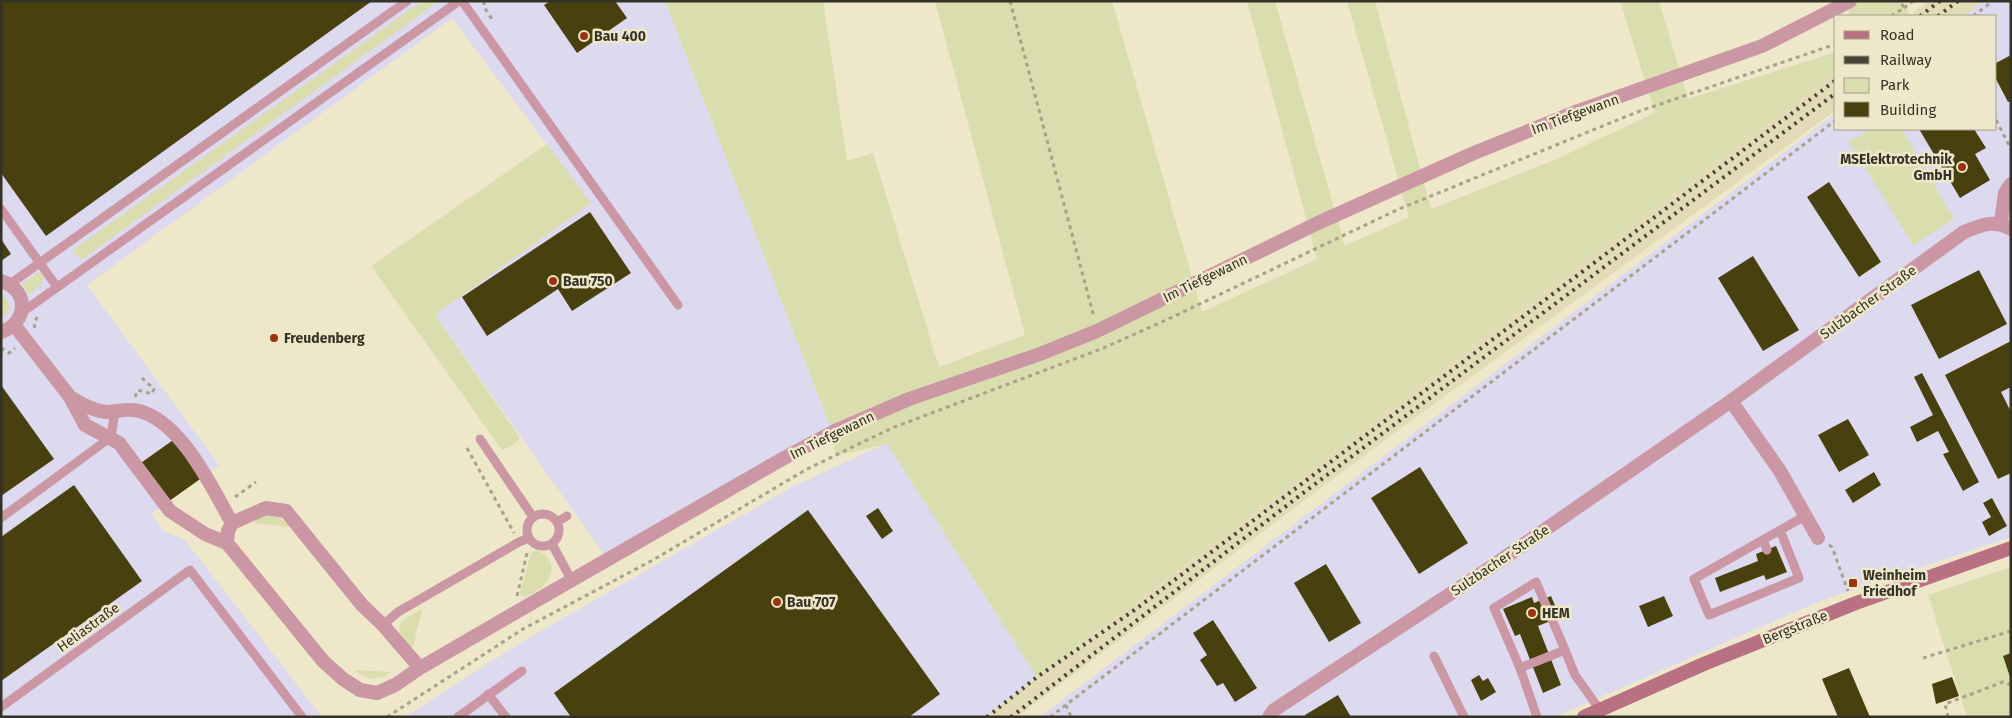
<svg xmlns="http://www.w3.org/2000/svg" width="2012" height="718" font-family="'Fira Sans',sans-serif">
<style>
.industrial{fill:#ddd9ef}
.built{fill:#e3dbb5}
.green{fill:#dadeaf}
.building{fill:#494010}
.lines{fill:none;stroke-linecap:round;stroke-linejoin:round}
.path{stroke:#a7a28b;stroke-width:3;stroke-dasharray:4 4;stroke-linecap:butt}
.service{stroke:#cb97a4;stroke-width:9}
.minor{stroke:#cb97a4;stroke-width:14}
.secondary{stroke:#ba7083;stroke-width:14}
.rail{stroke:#484538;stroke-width:4;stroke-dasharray:2.5 5;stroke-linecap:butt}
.poi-dot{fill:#9a330e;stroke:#eee7c9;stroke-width:2}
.labels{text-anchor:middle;stroke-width:5;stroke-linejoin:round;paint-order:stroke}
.poi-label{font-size:14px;font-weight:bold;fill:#353327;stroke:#eee7c9;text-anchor:start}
.street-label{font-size:14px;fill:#353327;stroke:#eee7c9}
</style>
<rect width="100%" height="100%" fill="#eee7c9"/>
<g class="industrial">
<path d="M1 1H665L834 436 608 560 435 315 591 203 452 18 87 285 219 465 151 514 164 532 184 539 322 717H1Z"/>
<path d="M1983 1H2011V537L1820 601 1555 717H1040L1836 113V129H1996V16H1963Z"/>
<path d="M887 443 1037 677 985 717H405L520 643 792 487Z"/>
</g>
<g class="built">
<path d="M1929 1H1983L1963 16H1909Z"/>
<path d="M1836 72V110L1370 451 1017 717H985L1645 214Z"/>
</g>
<g class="green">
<path d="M422 1H433L435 4 81 260 73 250Z"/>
<path d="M665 1H823L847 161 873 153 939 367 1025 335 935 1H1112L1202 312 1317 259 1247 1H1275L1345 246 1409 217 1347 1H1375L1431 209 1552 161 1655 113 1620 1H1659L1688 99 1836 52V72L1645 214 1037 677 887 444 835 456 834 436Z"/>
<path d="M1845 1H1902L1910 15 1850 16Z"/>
<path d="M1871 129H1902L1954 219 1913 245 1849 142Z"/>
<path d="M547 144 591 203 435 315 520 438 512 446 502 450 371 266Z"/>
<path d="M39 272 44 275 42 283 29 295 22 284Z"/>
<path d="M1 295C12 300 12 312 1 317Z"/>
<path d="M268 515 278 516 289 525 287 527 253 523 260 517Z"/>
<path d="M536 550C567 562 546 592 523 597L520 593 531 553Z"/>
<path d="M2011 567V717H1967L1928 595Z"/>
<path d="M422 609 414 644 411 648C391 625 398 622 422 609Z"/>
<path d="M358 670 390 672 386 676 369 679 354 671Z"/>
</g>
<g class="building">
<path d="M1 1H372L46 236 1 173Z"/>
<path d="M550 1H615L627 18 577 53 544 5Z"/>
<path d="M2011 55V101L2008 102 1996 79V63Z"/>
<path d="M1919 129H1974L1986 148 1975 154 1990 180 1960 198Z"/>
<path d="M1829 182 1881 262 1859 277 1807 197Z"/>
<path d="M590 212 631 273 572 311 558 289 487 336 462 297Z"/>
<path d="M1 239 11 254 1 261Z"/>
<path d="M1753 256 1799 330 1763 351 1718 278Z"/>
<path d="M1979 270 2007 324 1939 359 1911 305Z"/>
<path d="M2011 341V387L2001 392 2011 412V473L1998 479 1945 375Z"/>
<path d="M1922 373 1979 482 1963 491 1943 454 1949 452 1938 431 1917 442 1910 427 1933 415 1914 377Z"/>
<path d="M1 385 54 459 1 496Z"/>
<path d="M1848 419 1869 455 1839 472 1818 435Z"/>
<path d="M176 438 203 477 165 504 138 465Z"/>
<path d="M1420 467 1468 543 1419 574 1371 498Z"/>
<path d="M1874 472 1881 485 1853 503 1845 490Z"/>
<path d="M74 485 142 581 1 681V537Z"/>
<path d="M1992 498 2007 526 1989 536 1982 522 1991 517 1983 503Z"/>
<path d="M878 508 893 531 882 539 866 516Z"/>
<path d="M808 510 940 694 909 717H571L554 693Z"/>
<path d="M1776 546 1787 572 1766 580 1764 575 1720 592 1715 578 1758 561 1756 554Z"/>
<path d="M1326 564 1361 623 1329 642 1294 583Z"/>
<path d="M1551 596 1560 617 1538 626 1561 685 1543 693 1520 634 1515 636 1503 609 1532 597 1534 603Z"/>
<path d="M1664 596 1673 616 1648 627 1639 606Z"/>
<path d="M1213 620 1257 688 1235 702 1223 683 1217 686 1200 660 1207 655 1193 633Z"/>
<path d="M2011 653V677H2010L2003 656Z"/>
<path d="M1849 668 1870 717H1838L1822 679Z"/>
<path d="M1479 675 1483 681 1488 678 1496 692 1481 701 1471 680Z"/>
<path d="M1952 677 1959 696 1936 704 1932 684Z"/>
<path d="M1338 695 1351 717H1306L1305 715Z"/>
</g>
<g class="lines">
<g class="path">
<path d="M484 1V7L492 19"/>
<path d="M1010 1 1094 317"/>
<path d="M1904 8 1913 1"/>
<path d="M1891 16 1904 8 1900 1"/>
<path d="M1973 16 1993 1"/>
<path d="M1996 120 2011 149"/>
<path d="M35 328 34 324 38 315"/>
<path d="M1 348 9 353 15 348"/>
<path d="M135 397 138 390 152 394 154 389 141 377"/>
<path d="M467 448 514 533"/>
<path d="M235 497 256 482"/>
<path d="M1829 545 1832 547 1848 591"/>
<path d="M517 596 527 553 525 551"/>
<path d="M1923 658 2011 631"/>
<path d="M1066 705 1071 717"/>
<path d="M387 717 523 629 653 560 807 469 892 428 1101 349 1164 321 1399 209 1637 112 1836 44"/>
<path d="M1050 717 1836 120"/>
<path d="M1948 717 1945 704 2003 682 2011 685"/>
</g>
<g class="service">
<path d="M462 1 678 305"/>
<path d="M1 209 57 287"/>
<path d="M10 284 407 1"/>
<path d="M21 313 459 1"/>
<path d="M480 439 533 517"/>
<circle cx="543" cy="530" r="16"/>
<path d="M1 518 111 437 115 411"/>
<path d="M557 522 567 516"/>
<path d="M1780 530 1799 578 1709 615 1694 579 1805 516"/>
<path d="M1763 540 1767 550"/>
<path d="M552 544 572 581"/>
<path d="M383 625 398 612 519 542 529 538"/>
<path d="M1434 656 1464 717"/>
<path d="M1520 668 1494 608 1536 582 1565 650"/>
<path d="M488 694 506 717"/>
<path d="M1 707 190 570 302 717"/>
<path d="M458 717 522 671"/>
<path d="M1537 717 1520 668 1565 650 1575 675 1600 710"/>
</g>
<g class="minor">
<path d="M2001 223 2005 193 2011 184"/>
<path d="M1 281C30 290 28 323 1 332"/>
<path d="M15 326 70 397 85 425 119 443 170 511 205 534 227 543"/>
<path d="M70 397C82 404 95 412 109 412 119 411 129 408 139 411 181 421 212 488 232 523"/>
<path d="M1731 401 1780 471 1818 538"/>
<path d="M420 668 383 625 362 605 286 511 266 508 232 523 228 531 227 543 323 661 343 679 360 690 377 693 395 685 420 668 513 614 784 458 835 431 909 399 1040 354 1097 331 1320 222 1474 153 1578 111 1762 46 1850 1"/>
<path d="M1269 717 1274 710 1491 567 1731 401 1964 232C1982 225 1993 219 2011 229"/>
</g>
<path class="secondary" d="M1584 717 1706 663 1856 603 2011 548"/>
<g class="rail">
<path d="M1920 16 1940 1"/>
<path d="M1938 16 1958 1"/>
<path d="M987 717 1037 677 1136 609 1836 80"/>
<path d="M1011 717 1311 487 1836 93"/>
</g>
</g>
<g class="poi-dot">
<circle cx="584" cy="36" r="5"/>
<circle cx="1962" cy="167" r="5"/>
<circle cx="553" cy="281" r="5"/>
<circle cx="274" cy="338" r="5"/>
<rect x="1848" y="578" width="10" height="10" rx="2.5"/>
<circle cx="777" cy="602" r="5"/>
<circle cx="1532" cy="613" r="5"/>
</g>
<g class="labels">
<g class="poi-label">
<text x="594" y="41">Bau 400</text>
<text x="1952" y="164" text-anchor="end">MSElektrotechnik<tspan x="1952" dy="16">GmbH</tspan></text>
<text x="563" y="286">Bau 750</text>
<text x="284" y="343">Freudenberg</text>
<text x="1863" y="580">Weinheim<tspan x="1863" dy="16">Friedhof</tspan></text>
<text x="787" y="607">Bau 707</text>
<text x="1542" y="618">HEM</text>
</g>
<g class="street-label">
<text transform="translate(1575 114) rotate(-20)" y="5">Im Tiefgewann</text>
<text transform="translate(1205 278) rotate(-26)" y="5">Im Tiefgewann</text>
<text transform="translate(1868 302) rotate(-36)" y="5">Sulzbacher Straße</text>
<text transform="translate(832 435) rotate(-26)" y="5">Im Tiefgewann</text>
<text transform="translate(1500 560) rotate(-34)" y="5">Sulzbacher Straße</text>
<text transform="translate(88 627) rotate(-36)" y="5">Heliastraße</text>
<text transform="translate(1795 627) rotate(-22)" y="5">Bergstraße</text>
</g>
</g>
<rect width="2012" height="718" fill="none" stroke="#353327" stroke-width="5"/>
<rect x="1834" y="15" width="162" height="115" fill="#eee7c9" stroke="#a49f88"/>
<rect x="1844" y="31" width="25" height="8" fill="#ba7083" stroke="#a49f88"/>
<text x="1880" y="40" font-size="15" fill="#353327">Road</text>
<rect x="1844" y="56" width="25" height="8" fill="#484538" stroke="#a49f88"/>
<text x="1880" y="65" font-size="15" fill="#353327">Railway</text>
<rect x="1844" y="78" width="25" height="15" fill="#dadeaf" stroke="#a49f88"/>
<text x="1880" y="90" font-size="15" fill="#353327">Park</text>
<rect x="1844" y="102" width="25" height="15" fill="#494010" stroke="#a49f88"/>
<text x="1880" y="115" font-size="15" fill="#353327">Building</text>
</svg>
